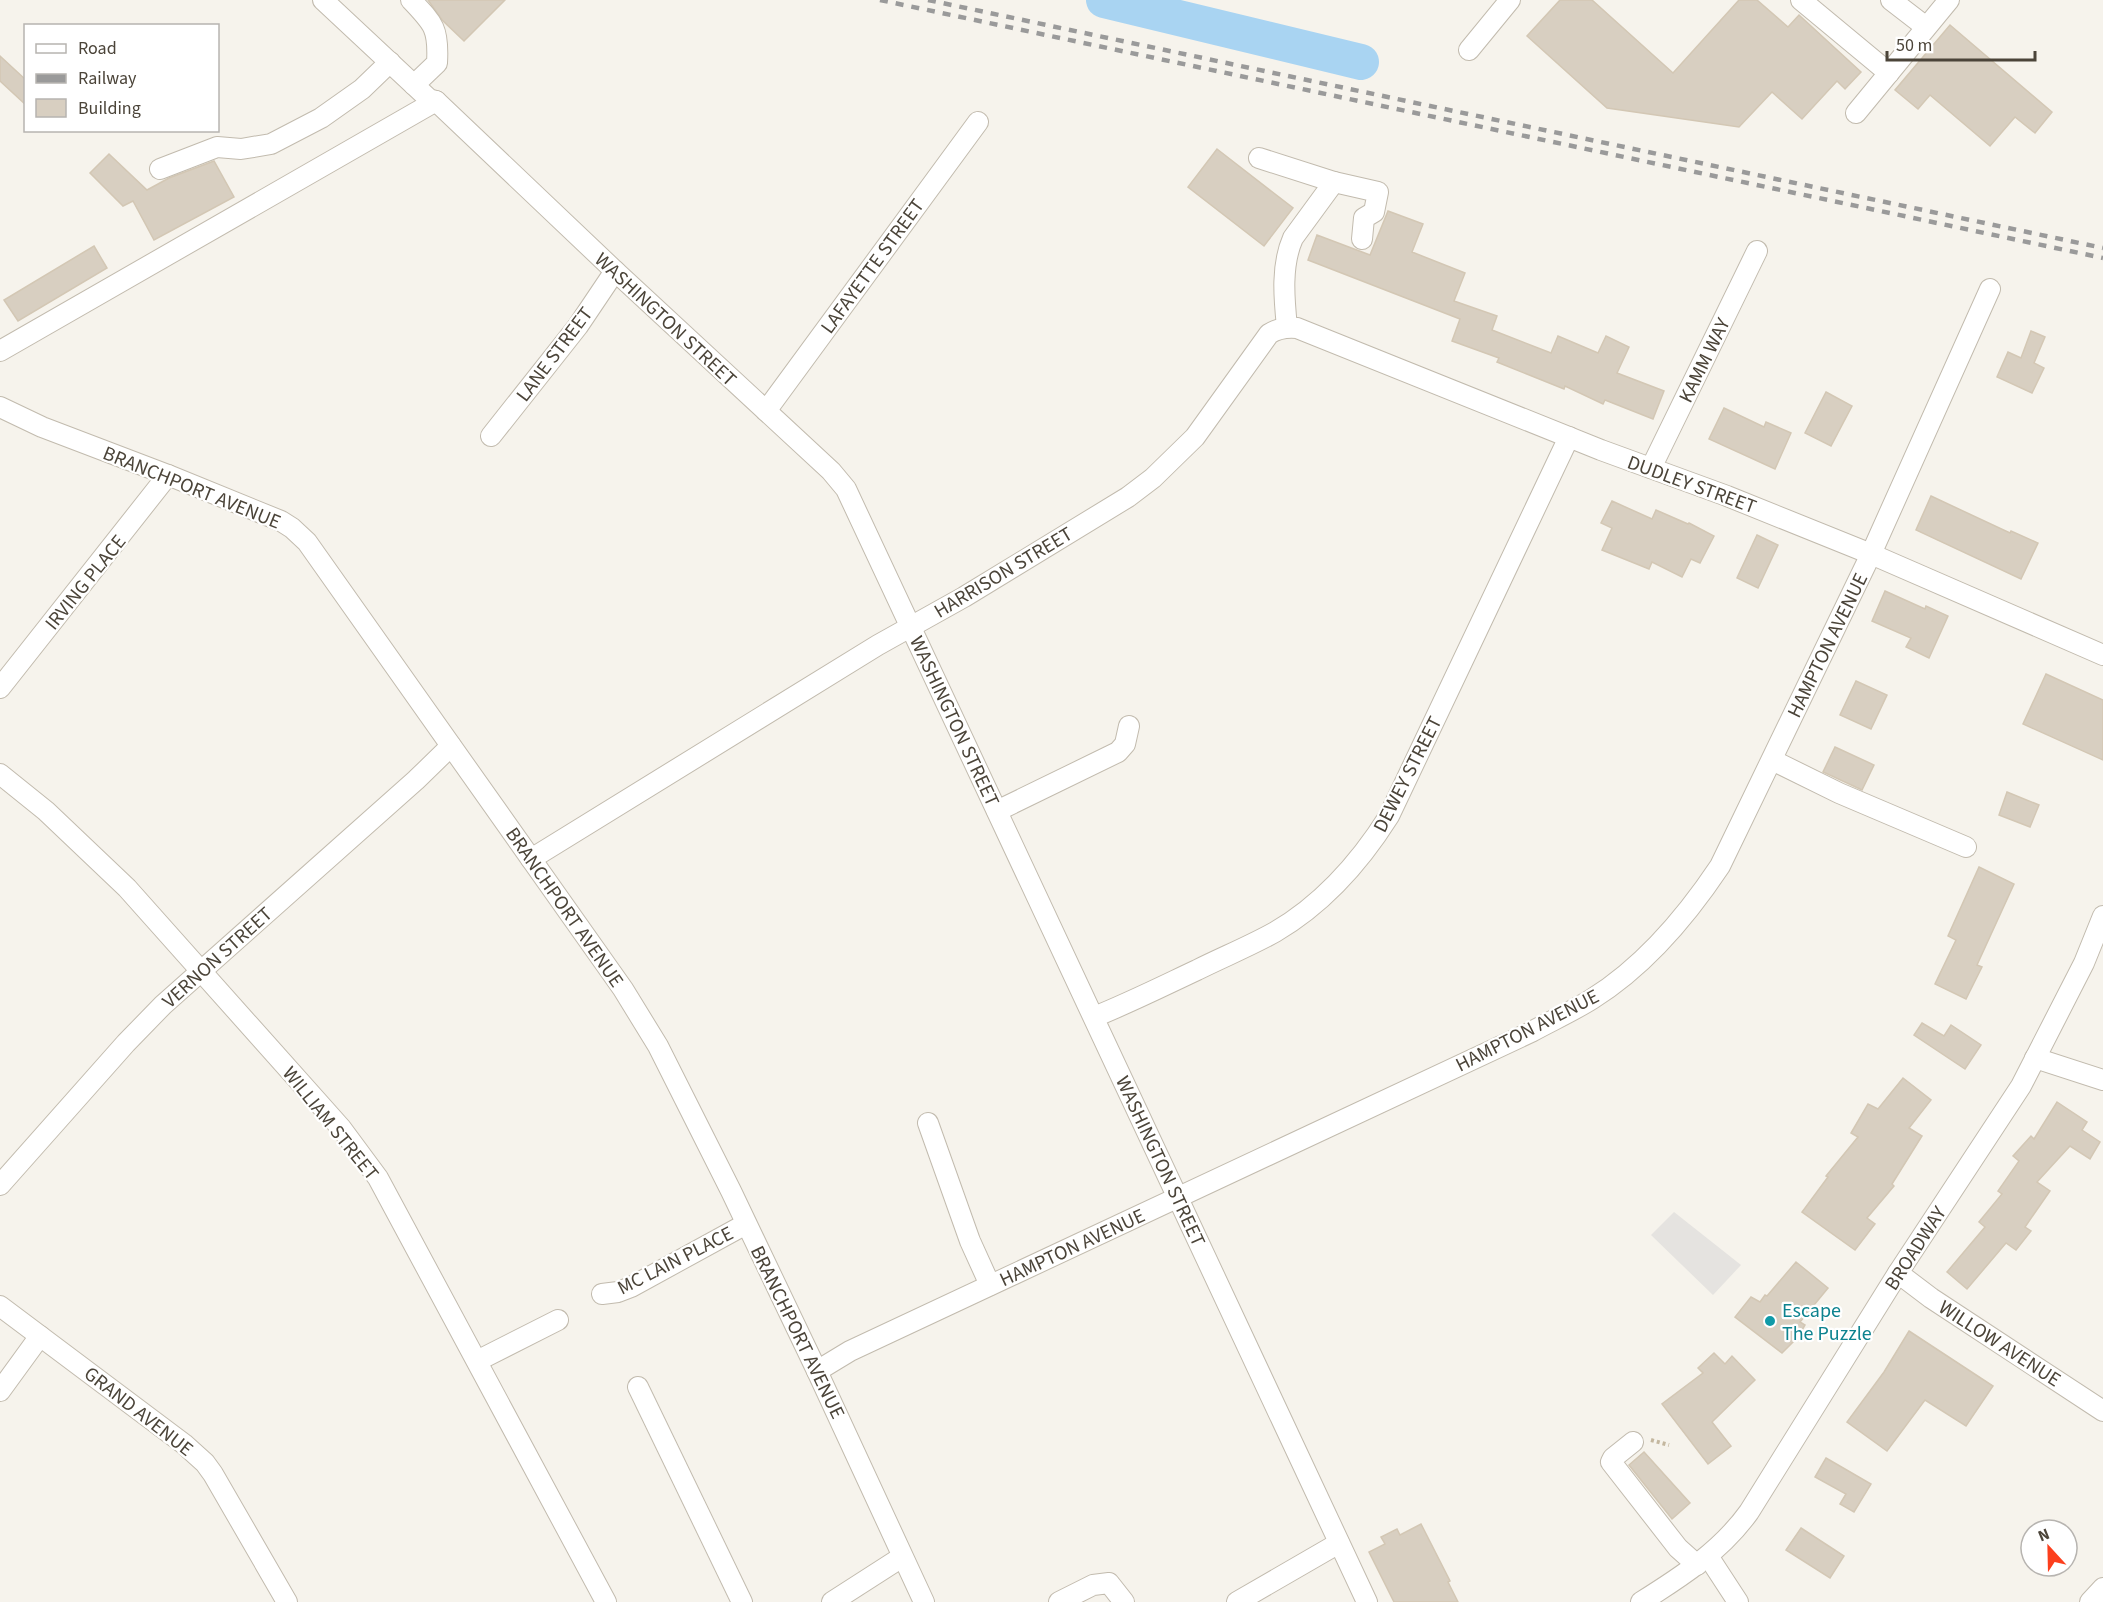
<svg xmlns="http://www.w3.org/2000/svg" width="2103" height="1602" font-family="'Source Sans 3',sans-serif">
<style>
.parking{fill:#e5e3e0}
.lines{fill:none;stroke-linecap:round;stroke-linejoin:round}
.river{stroke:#a9d4f2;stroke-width:36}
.building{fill:#d8cfc1;stroke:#d3c7b4;stroke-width:1.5}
.minor-casing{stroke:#c2bbae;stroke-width:22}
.path{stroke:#c4b79f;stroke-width:4;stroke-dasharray:3 3;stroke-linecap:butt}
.minor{stroke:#fff;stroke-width:20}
.rail{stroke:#9a9a9a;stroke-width:4.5;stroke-dasharray:8 8;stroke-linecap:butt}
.culture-dot{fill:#0f9aa8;stroke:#fff;stroke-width:2}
.labels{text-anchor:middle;stroke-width:4.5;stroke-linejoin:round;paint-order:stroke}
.street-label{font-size:20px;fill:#4b4439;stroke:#fff}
.culture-label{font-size:20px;fill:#0d838f;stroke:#fff;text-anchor:start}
</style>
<rect width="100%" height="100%" fill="#f6f3ec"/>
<path class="parking" d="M1674 1212 1741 1265 1713 1295 1651 1235Z"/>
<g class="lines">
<path class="river" d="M1104 0 1361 62"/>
</g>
<g class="building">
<path d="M428 0H505L464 41 442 20Z"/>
<path d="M1560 0H1592L1673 73 1739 0H1757L1788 27 1799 15 1861 72 1845 89 1837 81 1802 119 1772 92 1739 127 1607 108 1527 36Z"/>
<path d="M1950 25 2052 112 2035 133 2015 117 1990 146 1930 95 1918 109 1895 90Z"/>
<path d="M0 56 26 80V105L0 81Z"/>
<path d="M1217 149 1293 208 1264 246 1188 187Z"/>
<path d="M109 154 147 190 169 178 214 161 234 197 154 240 133 201 123 206 90 173Z"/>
<path d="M1388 211 1423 224 1412 252 1465 273 1454 301 1497 316 1492 330 1551 353 1558 336 1598 353 1606 336 1629 347 1617 373 1664 391 1653 419 1605 400 1603 404 1565 386 1564 389 1497 362 1499 358 1452 341 1460 319 1308 260 1317 235 1370 255Z"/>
<path d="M94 246 107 268 18 321 4 300Z"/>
<path d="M2031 331 2045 337 2034 363 2044 368 2032 393 1997 377 2008 352 2021 358Z"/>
<path d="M1826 392 1852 406 1831 446 1805 433Z"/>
<path d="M1724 408 1764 427 1766 422 1791 433 1775 469 1709 439Z"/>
<path d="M1931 496 2010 533 2011 531 2038 543 2021 579 1916 530Z"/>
<path d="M1612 501 1652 519 1656 510 1688 524 1689 523 1714 536 1700 563 1691 559 1682 577 1652 562 1649 569 1602 550 1612 528 1601 523Z"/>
<path d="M1757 535 1778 545 1758 588 1737 578Z"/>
<path d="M1885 591 1925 609 1926 606 1948 616 1929 658 1906 647 1911 638 1872 621Z"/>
<path d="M2046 674 2103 700V760L2023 724Z"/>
<path d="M1856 681 1887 695 1871 729 1840 715Z"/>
<path d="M1835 747 1874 765 1862 790 1823 772Z"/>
<path d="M2007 792 2039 805 2030 827 1999 815Z"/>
<path d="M1979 867 2014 884 1977 965 1982 967 1966 999 1935 984 1956 940 1948 936Z"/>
<path d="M1922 1023 1944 1036 1951 1025 1981 1045 1965 1069 1914 1035Z"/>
<path d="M1903 1078 1931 1100 1909 1128 1922 1136 1892 1184 1894 1186 1867 1218 1875 1224 1855 1250 1802 1212 1828 1177 1826 1176 1858 1137 1851 1133 1868 1104 1878 1109Z"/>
<path d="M2057 1102 2087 1122 2082 1130 2100 1142 2090 1159 2070 1146 2037 1182 2050 1191 2025 1227 2031 1231 2016 1250 2006 1243 1967 1289 1947 1272 1985 1227 1979 1222 2002 1194 1998 1191 2019 1161 2013 1156 2031 1136 2034 1139Z"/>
<path d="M1796 1262 1828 1288 1800 1322 1805 1325 1798 1337 1782 1353 1735 1317 1751 1297 1760 1302 1765 1295 1767 1296Z"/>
<path d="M1909 1331 1993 1386 1966 1426 1925 1400 1887 1451 1847 1422 1884 1372Z"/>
<path d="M1714 1353 1725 1364 1732 1356 1755 1380 1712 1422 1731 1446 1708 1464 1662 1404 1703 1373 1698 1368Z"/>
<path d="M1644 1452 1690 1503 1672 1519 1629 1465Z"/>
<path d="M1826 1458 1871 1484 1854 1512 1840 1504 1846 1494 1815 1477Z"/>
<path d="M1421 1524 1450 1581 1448 1582 1458 1602H1394L1369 1552 1385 1544 1381 1537 1397 1529 1400 1535Z"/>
<path d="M1801 1528 1844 1556 1830 1578 1786 1550Z"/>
</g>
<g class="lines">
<g class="minor-casing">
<g id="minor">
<path d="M323 0 429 99 436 101 615 271 831 471 846 489 1367 1602"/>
<path d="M411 0C434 24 439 29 437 63L414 85"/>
<path d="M1801 0 1889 73"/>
<path d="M1891 0 1926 27"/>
<path d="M1469 50 1510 0"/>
<path d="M1856 113 1949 0"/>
<path d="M1259 158 1334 182"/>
<path d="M160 169 217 147 241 149 271 144 321 118 362 89 390 62"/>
<path d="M1287 327C1284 298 1281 265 1293 238L1334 182 1378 192 1374 212 1364 218 1362 239"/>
<path d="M0 351 436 101"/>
<path d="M0 407 42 427 168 475 281 521 292 528 307 542 623 989 658 1046 731 1191 817 1371 924 1602"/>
<path d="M766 411 978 122"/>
<path d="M491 436 578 326 615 271"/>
<path d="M1651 468 1757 251"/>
<path d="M0 688 168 475"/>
<path d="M1772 760 1839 793 1966 847"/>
<path d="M0 774 46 811 127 888 341 1128 378 1178 606 1602"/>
<path d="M997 811 1118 752 1125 744 1129 726"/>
<path d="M531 859 878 645 964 597 1128 497 1153 478 1195 437 1269 334C1278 328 1286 327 1297 328L1601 450 1727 496 1871 554 2103 655"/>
<path d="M1094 1017C1129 1003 1163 986 1197 970 1223 957 1250 946 1275 932 1323 904 1360 862 1389 816L1569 437"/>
<path d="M2035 1058 2103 1080"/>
<path d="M928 1123 970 1241 990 1285"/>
<path d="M0 1185 126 1043 163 1005 416 780 451 746"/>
<path d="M1898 1273 1931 1298 2103 1411"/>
<path d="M602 1294 618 1292 631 1287 746 1224"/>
<path d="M0 1306 184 1444 205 1463 213 1474 287 1602"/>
<path d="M477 1361 558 1320"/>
<path d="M817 1371 850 1351 1531 1032C1551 1021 1573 1011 1592 999 1645 966 1686 917 1720 866L1871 554 1990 289"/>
<path d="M638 1387 742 1602"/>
<path d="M0 1391 40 1336"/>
<path d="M1633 1442 1613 1458 1611 1462 1678 1548 1697 1565"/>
<path d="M1708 1556 1738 1602"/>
<path d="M832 1602 902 1557"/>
<path d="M1059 1602 1093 1585 1109 1583 1124 1602"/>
<path d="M1237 1602 1339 1543"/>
<path d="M1641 1602C1681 1577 1721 1551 1749 1512L1898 1273 2021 1086 2084 963 2103 916"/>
<path d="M2090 1602 2103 1588"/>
</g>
</g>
<path class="path" d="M1651 1440 1669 1445"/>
<use href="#minor" class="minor"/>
<g class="rail">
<path d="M880 0 2103 258"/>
<path d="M928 0 2103 248"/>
</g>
</g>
<circle class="culture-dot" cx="1770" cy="1321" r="6"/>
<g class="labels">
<g class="street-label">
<text transform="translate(872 266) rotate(-54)" y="7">LAFAYETTE STREET</text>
<text transform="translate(666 319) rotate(43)" y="7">WASHINGTON STREET</text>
<text transform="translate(554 354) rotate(-53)" y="7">LANE STREET</text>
<text transform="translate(1704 360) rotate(-64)" y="7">KAMM WAY</text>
<text transform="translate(1692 484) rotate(20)" y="7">DUDLEY STREET</text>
<text transform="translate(192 487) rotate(22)" y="7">BRANCHPORT AVENUE</text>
<text transform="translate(1003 572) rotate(-31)" y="7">HARRISON STREET</text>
<text transform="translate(85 582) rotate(-51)" y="7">IRVING PLACE</text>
<text transform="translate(1827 645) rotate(-64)" y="7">HAMPTON AVENUE</text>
<text transform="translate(955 721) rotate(65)" y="7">WASHINGTON STREET</text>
<text transform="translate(1407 774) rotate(-63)" y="7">DEWEY STREET</text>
<text transform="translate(565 907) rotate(55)" y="7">BRANCHPORT AVENUE</text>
<text transform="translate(217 957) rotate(-42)" y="7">VERNON STREET</text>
<text transform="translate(1527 1030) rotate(-27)" y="7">HAMPTON AVENUE</text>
<text transform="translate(331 1123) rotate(51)" y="7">WILLIAM STREET</text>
<text transform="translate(1161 1161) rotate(65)" y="7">WASHINGTON STREET</text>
<text transform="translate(1072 1247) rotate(-25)" y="7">HAMPTON AVENUE</text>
<text transform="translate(1915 1248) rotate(-57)" y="7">BROADWAY</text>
<text transform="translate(675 1260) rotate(-27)" y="7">MC LAIN PLACE</text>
<text transform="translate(798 1332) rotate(64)" y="7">BRANCHPORT AVENUE</text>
<text transform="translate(2000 1343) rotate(33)" y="7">WILLOW AVENUE</text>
<text transform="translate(139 1411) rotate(38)" y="7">GRAND AVENUE</text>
</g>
<g class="culture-label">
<text x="1782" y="1317">Escape<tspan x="1782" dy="23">The Puzzle</tspan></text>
</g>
</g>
<rect x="24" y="24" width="195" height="108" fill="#ffffff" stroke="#b7b4b0" stroke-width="1.5"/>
<rect x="36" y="44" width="30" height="9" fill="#ffffff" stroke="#b7b4b0" stroke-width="1.5"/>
<text x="78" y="54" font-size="18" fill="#4b4439">Road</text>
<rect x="36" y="74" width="30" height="9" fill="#9a9a9a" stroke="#b7b4b0" stroke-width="1.5"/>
<text x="78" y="84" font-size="18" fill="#4b4439">Railway</text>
<rect x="36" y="99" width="30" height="18" fill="#d8cfc1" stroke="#b7b4b0" stroke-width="1.5"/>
<text x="78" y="114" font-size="18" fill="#4b4439">Building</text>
<g transform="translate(2049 1548) rotate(338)"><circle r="28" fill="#ffffff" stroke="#b7b4b0" stroke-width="1.5"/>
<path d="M0-4.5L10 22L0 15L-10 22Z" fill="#fc3f1d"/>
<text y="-9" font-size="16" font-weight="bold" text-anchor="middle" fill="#4b4439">N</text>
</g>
<path d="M1887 51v9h148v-9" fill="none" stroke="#4b4439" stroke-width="3"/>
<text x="1896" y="51" font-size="18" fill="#4b4439" stroke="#ffffff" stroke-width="4.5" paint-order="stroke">50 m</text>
</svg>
